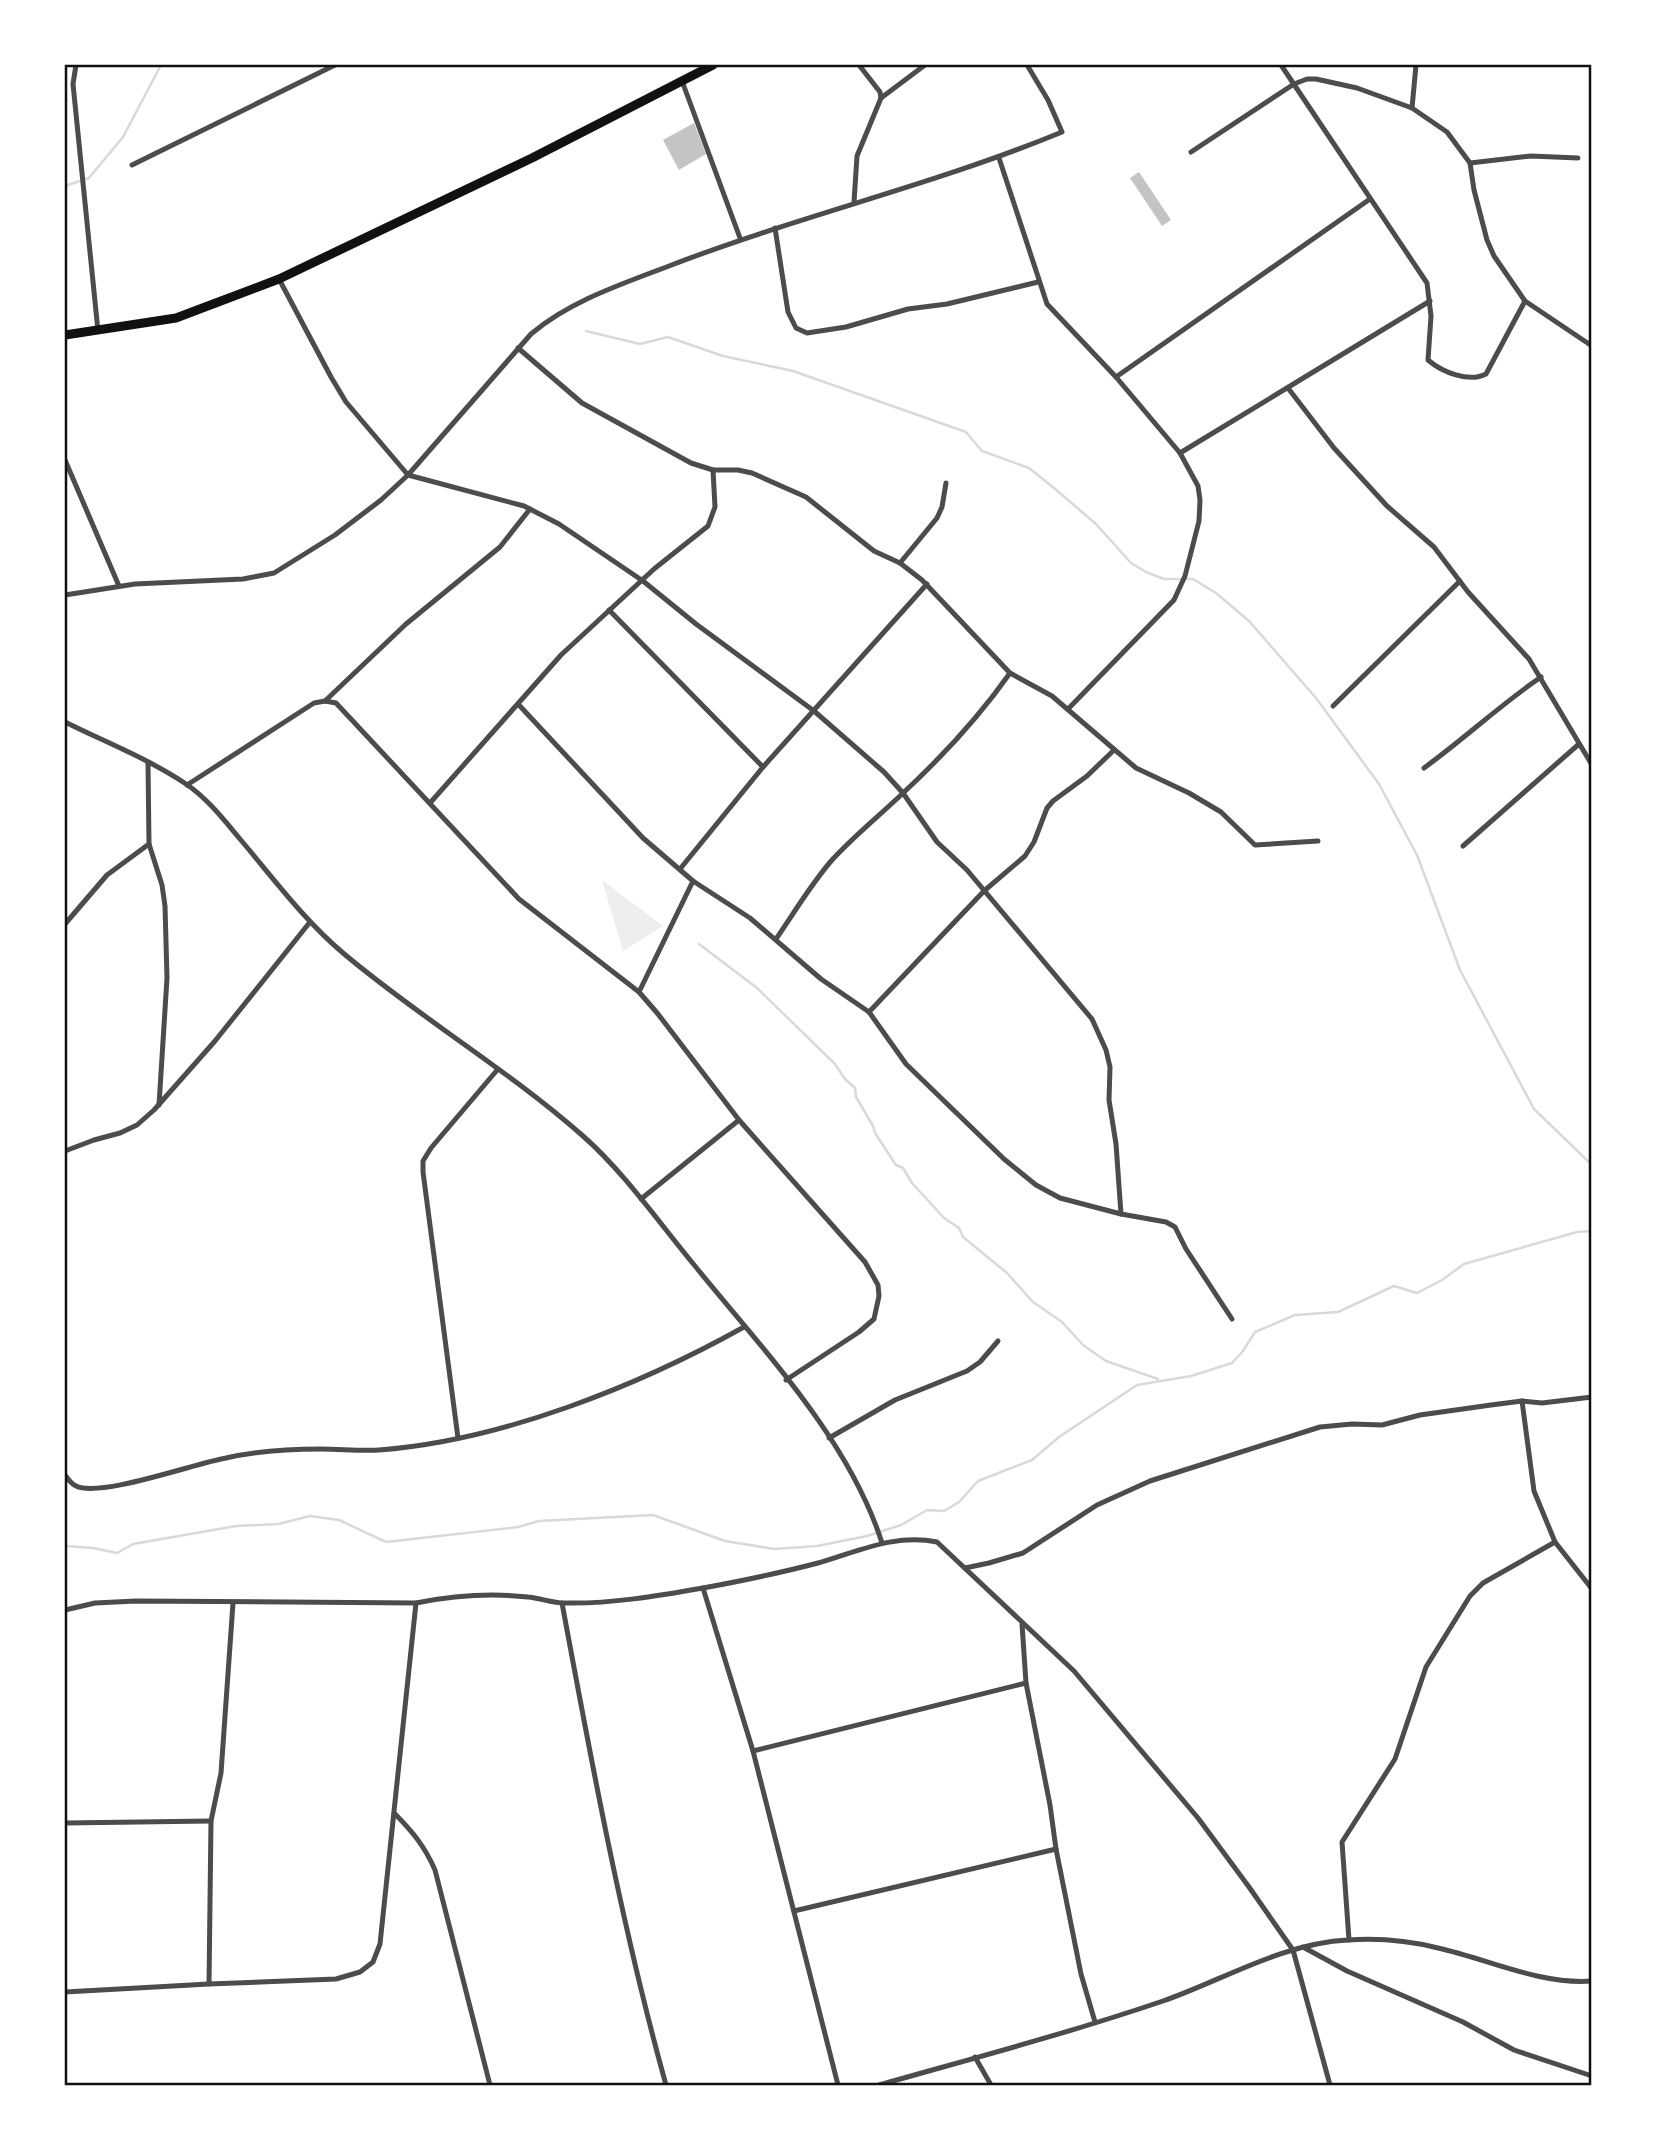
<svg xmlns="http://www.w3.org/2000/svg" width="1657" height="2150" font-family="Jost,sans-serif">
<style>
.green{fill:#eee}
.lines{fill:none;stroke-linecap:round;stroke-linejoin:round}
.stream{stroke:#d9d9d9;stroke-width:2.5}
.building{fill:#c4c4c4}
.minor{stroke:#4c4c4c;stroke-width:5}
.primary{stroke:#111;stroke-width:9}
.neatline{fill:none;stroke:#111;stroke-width:2.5}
</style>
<rect width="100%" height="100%" fill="#fff"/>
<path class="green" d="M602 880 663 926 623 951Z"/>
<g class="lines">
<g class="stream">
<path d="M65 186 89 178 123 137 161 65"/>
<path d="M586 331 640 344 668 337 723 356 793 371 966 432 982 451 1029 468 1054 488 1096 524 1131 563 1146 572 1164 579H1193L1216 593 1249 621 1316 698 1379 784 1417 855 1460 970 1534 1109 1592 1165"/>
<path d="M699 944 757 988 835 1064 845 1079 855 1088 856 1097 873 1126 875 1133 896 1165 903 1168 912 1183 944 1218 959 1228 963 1237 1007 1273 1033 1302 1062 1322 1083 1345 1106 1361 1158 1379"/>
<path d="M65 1546 93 1548 117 1553 133 1544 236 1526 278 1524 310 1516 339 1520 386 1542 518 1527 539 1521 653 1515 725 1541 774 1549 817 1546 867 1536 901 1525 927 1510 944 1511 959 1502 978 1481 1032 1460 1059 1437 1137 1385 1191 1376 1232 1363 1243 1351 1255 1332 1295 1315 1338 1312 1394 1286 1417 1293 1442 1280 1464 1264 1577 1232 1592 1231"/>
</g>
</g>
<g class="building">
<path d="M694 123 706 154 679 170 663 140Z"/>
<path d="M1139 172 1171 220 1162 226 1130 178Z"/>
</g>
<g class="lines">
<g class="minor">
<path d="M76 65 73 84 98 331"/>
<path d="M1281 65 1427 283 1431 316 1428 360C1442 372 1469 383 1486 374L1525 301"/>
<path d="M682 81 740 238"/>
<path d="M881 98 925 65"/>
<path d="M1412 108 1416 65"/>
<path d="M1191 152 1294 84 1307 79H1316L1357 88 1412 108 1447 132 1470 163 1531 156 1578 158"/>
<path d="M999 158 1047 304 1116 377 1180 453 1198 486 1200 500 1199 521 1185 576 1174 600 1068 709"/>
<path d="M1470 163 1474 190 1487 240 1494 256 1525 301 1592 346"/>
<path d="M132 165 335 65"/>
<path d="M854 202 857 156 881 98 880 92 859 65"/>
<path d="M775 228 788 312 796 328 807 333 846 327 908 309 947 304 1038 282"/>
<path d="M279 279 331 377 346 402 408 475 524 506 559 524 643 581 696 624 814 711 884 772 903 793 937 842 967 870 1092 1019 1106 1050 1110 1067 1109 1100 1116 1144 1121 1214 1166 1222 1175 1227 1186 1249 1232 1319"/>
<path d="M518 348 582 403 691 463 713 470H738L752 473 806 497 874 551 900 563 922 580 1010 673 1052 696 1136 768 1189 793 1221 812 1255 845 1318 841"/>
<path d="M1116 377 1370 199"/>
<path d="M1288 388 1334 448 1387 506 1434 547 1468 592 1529 659 1592 765"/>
<path d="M1180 453 1430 301"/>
<path d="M65 460 119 586"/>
<path d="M900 563 937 518 942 507 946 483"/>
<path d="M65 595 135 584 243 579 274 573 335 535 381 500 408 475 531 334C570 301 622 284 669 266 798 216 934 185 1062 132L1048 100 1027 65"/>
<path d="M609 610 763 767"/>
<path d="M325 701 406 624 500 547 530 509"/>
<path d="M518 704 643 838 693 881 750 918 821 979 869 1012 906 1064 1004 1159 1036 1185 1060 1198 1121 1214"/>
<path d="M1333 706 1460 581"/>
<path d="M65 722C105 742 149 759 186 784 207 798 224 820 240 839 273 878 304 920 343 953 420 1018 507 1069 583 1136 623 1171 660 1224 695 1266 763 1350 849 1439 882 1543"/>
<path d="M148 763 149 844 162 885 165 906 167 978 159 1105"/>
<path d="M1424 768C1464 739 1500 705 1541 677"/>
<path d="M187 785 314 703 325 701 336 703 519 899 639 992 658 1014 739 1120 865 1262 878 1285 879 1296 874 1319 859 1332 786 1380"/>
<path d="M430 803 561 655 654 569 708 526 715 507 713 470"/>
<path d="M1463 846 1579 744"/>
<path d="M680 869 763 767 927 584"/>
<path d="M65 924 107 875 149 844"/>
<path d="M776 939C794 913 811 884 832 860 854 836 879 816 902 794 942 757 979 717 1010 673"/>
<path d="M639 992 693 881"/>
<path d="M869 1012 984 891 1025 856 1034 842 1047 808 1053 801 1087 776 1113 751"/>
<path d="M65 1151 94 1140 120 1133 137 1125 154 1110 215 1041 310 922"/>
<path d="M641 1199 739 1120"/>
<path d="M458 1438 423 1172V1161L431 1148 498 1069"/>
<path d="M829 1438 895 1400 967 1371 980 1362 998 1341"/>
<path d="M65 1475C68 1479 71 1484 76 1486 100 1498 196 1463 226 1458 257 1451 289 1449 321 1449 340 1449 360 1451 379 1450 501 1441 638 1386 744 1327"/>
<path d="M1555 1542 1592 1589"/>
<path d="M965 1568 989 1563 1023 1553 1097 1505 1150 1481 1320 1427 1352 1424 1382 1425 1420 1415 1491 1405 1522 1401 1542 1403 1592 1397"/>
<path d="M703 1588 753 1751 838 2085"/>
<path d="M562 1603C592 1765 622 1927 666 2085"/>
<path d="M65 1610 95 1603 136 1601 416 1603C451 1596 492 1593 528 1597 540 1598 552 1603 565 1603 610 1604 658 1596 703 1588 741 1581 780 1573 818 1563 857 1552 895 1533 937 1542L1074 1671 1198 1818 1249 1887 1293 1950 1330 2085"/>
<path d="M1022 1624 1026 1683 1050 1805 1056 1849 1081 1974 1095 2022"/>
<path d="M753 1751 1026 1683"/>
<path d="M395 1814C413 1832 425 1847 435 1870L490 2085"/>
<path d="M65 1823 211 1821"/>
<path d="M794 1911 1056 1849"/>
<path d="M1349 1940 1342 1842 1395 1759 1426 1667 1470 1596 1483 1583 1555 1542 1534 1491 1522 1401"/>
<path d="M1303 1947 1347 1971 1463 2022 1514 2050 1592 2076"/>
<path d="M209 1984 211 1821 221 1773 233 1603"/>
<path d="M65 1992 209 1984 336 1979 360 1972 373 1962 380 1944 416 1603"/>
<path d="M975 2057 991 2085"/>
<path d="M879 2085C974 2058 1069 2033 1163 2001 1223 1980 1283 1943 1348 1940 1377 1938 1410 1941 1438 1948 1488 1959 1540 1985 1592 1981"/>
</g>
<path class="primary" d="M65 335 176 318 279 279 532 158 713 65"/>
</g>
<rect width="1657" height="2150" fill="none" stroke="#ffffff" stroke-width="133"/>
<rect x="66" y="66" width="1524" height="2018" class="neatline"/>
</svg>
